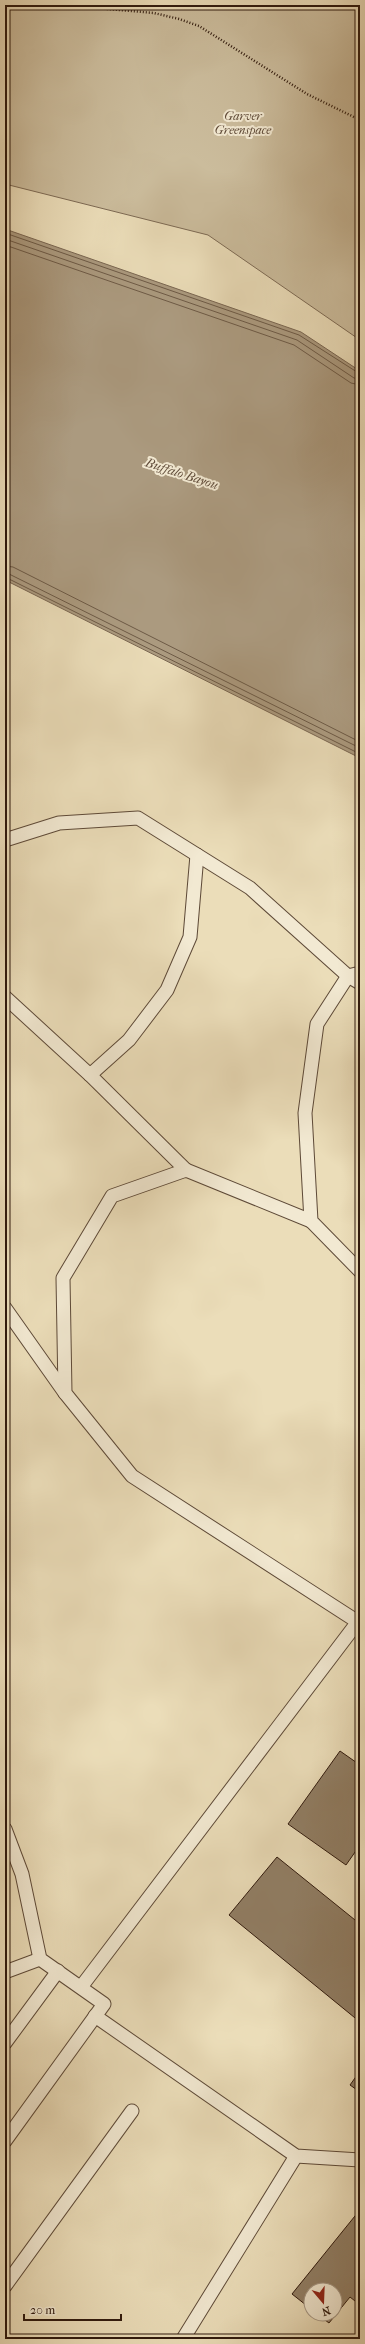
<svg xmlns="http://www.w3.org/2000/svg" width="365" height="2344" font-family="'IM FELL French Canon',serif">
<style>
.green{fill:#cbbc9c;stroke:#7d6a54}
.water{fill:#ab9a7f;stroke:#796651}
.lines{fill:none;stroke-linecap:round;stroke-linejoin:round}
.shore{stroke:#6d5a46;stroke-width:1}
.building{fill:#917f66;stroke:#2f190d}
.lane-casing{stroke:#5e4a38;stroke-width:15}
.path{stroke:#2f190d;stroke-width:2.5;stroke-dasharray:1 2;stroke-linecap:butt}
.lane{stroke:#f2e9d2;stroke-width:13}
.labels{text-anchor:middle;stroke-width:4;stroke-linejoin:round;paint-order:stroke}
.park-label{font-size:12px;font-style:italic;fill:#5e4a38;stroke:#f2e9d2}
.water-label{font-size:13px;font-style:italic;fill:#614d3b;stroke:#f2e9d2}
</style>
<rect width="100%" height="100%" fill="#ebddb9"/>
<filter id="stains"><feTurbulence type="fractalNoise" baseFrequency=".005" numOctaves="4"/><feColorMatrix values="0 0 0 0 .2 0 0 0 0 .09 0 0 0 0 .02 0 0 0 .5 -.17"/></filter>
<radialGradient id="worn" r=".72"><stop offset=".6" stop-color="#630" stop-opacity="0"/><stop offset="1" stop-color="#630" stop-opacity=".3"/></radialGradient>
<path class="green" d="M5 5H360V340L208 235 5 184Z"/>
<path class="water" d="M5 229 301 332 360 371V758L5 580Z"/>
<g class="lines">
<g class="shore">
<path d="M5 233 299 335 360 374"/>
<path d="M5 239 297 340 354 378 360 379"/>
<path d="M5 245 294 345 351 383 360 385"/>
<path d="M5 566 13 567 360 742"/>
<path d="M5 572 360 748"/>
<path d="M5 577 360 754"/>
</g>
</g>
<g class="building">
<path d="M340 1751 360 1765V1845L346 1865 288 1824Z"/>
<path d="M277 1857 360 1924V2022L229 1915Z"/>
<path d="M360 2071V2092L350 2085Z"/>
<path d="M359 2211 360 2305 350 2297 329 2323 317 2314H335V2290H311V2309L292 2294Z"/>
</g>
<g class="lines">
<g class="lane-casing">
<g id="lane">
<path d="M5 840 59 823 138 818 250 888 348 976 360 983"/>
<path d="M356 974 348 976 317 1024 305 1113 311 1221 360 1271"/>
<path d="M5 997 90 1075 129 1040 167 990 190 937 197 855"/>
<path d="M90 1075 186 1170"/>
<path d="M311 1221 186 1170 112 1196 63 1278 65 1393 132 1476 358 1622"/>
<path d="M5 1308 65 1393"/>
<path d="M5 1829 22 1874 40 1959 104 2004 5 2141"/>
<path d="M5 1972 40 1959"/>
<path d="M81 1987 360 1619"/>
<path d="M95 2016 296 2156 360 2160"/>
<path d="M5 2043 58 1971"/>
<path d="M5 2286 132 2111"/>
<path d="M183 2339 296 2156"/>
</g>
</g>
<path class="path" d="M5 6 96 8 154 13 179 19 199 26 307 94 360 120"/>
<use href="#lane" class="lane"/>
</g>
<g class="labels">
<g class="park-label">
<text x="243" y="120">Garver<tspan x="243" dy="14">Greenspace</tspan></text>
</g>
<g class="water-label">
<text transform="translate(182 473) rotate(18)" y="5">Buffalo Bayou</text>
</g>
</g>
<rect width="365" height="2344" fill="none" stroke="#ebddb9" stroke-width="20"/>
<rect x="6" y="6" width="353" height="2332" fill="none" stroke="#2f190d" stroke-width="2"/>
<rect x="10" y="10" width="345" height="2324" fill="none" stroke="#2f190d"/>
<g transform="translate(323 2302) rotate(161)"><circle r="19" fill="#f2e9d2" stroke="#a49683"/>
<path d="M0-3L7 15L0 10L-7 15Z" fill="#8f2418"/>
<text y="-6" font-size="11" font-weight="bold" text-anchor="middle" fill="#2f190d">N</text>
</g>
<path d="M24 2314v6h97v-6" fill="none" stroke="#2f190d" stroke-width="2"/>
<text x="30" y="2314" font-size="12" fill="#2f190d" stroke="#f2e9d2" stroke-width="3" paint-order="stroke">20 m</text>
<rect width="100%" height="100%" filter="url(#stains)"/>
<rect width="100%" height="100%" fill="url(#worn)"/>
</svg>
